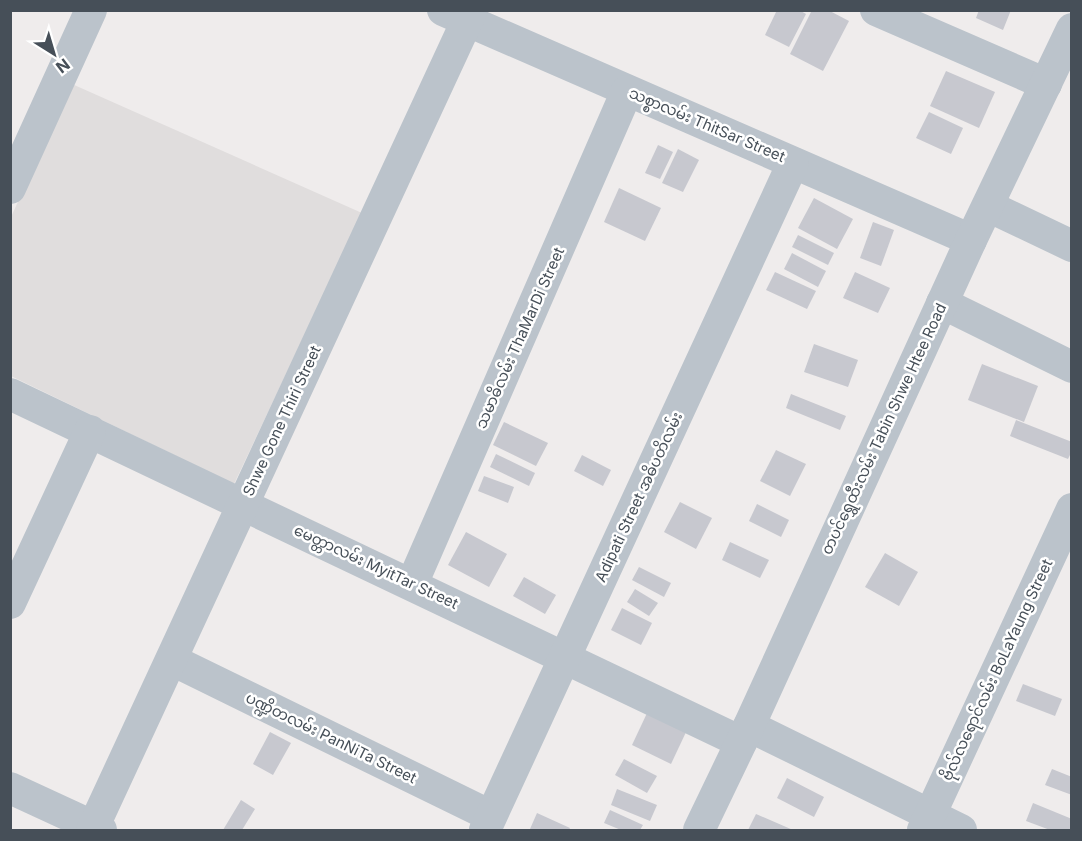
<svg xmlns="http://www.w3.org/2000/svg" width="1082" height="841" font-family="Inter,'Noto Sans Myanmar',sans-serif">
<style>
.education{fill:#e0dddd}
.building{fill:#c7c8cf}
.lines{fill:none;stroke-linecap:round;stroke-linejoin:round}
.minor{stroke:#bbc3cb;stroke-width:32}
.labels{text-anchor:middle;stroke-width:5;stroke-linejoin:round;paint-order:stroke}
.street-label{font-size:15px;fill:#464f58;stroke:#fff}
</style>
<rect width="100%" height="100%" fill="#efecec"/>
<path class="education" d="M72 84 362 213 234 484 11 376V217Z"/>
<g class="building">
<path d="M777 10H799L806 14 789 47 765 35Z"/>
<path d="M812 10H828L849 21 823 71 790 54Z"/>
<path d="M979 10H1011L1003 30 976 18Z"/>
<path d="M946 71 995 92 979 128 930 106Z"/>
<path d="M929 112 963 128 951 154 916 138Z"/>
<path d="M658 145 673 152 660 179 645 173Z"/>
<path d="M678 149 699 160 683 192 662 183Z"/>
<path d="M619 188 661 208 645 241 604 222Z"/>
<path d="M814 198 853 219 837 249 798 228Z"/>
<path d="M873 222 894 230 881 266 860 258Z"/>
<path d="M798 235 834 253 828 265 792 247Z"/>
<path d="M792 253 826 271 818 287 784 269Z"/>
<path d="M775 272 816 291 807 309 766 290Z"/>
<path d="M855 272 890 288 878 313 843 298Z"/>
<path d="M814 344 858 360 848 387 804 372Z"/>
<path d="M982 364 1038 386 1024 422 968 400Z"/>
<path d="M791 394 846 416 840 430 786 408Z"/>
<path d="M1016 420 1072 442V451L1068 459 1010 436Z"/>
<path d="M504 422 548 443 536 466 493 445Z"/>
<path d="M776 450 806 464 790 496 760 481Z"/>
<path d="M496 454 535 473 529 486 490 467Z"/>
<path d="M582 455 611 470 603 486 574 471Z"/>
<path d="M484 476 514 487 508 503 478 491Z"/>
<path d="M680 502 712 518 696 549 664 532Z"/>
<path d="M757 504 789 520 781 537 749 521Z"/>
<path d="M466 532 507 554 489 587 448 565Z"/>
<path d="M730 542 769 560 760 578 722 560Z"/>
<path d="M885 553 918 572 899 606 865 587Z"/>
<path d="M639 567 671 583 664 597 632 580Z"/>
<path d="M524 577 556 595 545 614 513 596Z"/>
<path d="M635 589 658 603 649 616 627 602Z"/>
<path d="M622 608 652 623 641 645 611 630Z"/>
<path d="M1023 684 1062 699 1055 716 1016 701Z"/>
<path d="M648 711 687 730 671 764 632 745Z"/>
<path d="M270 732 291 743 273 775 253 764Z"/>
<path d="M624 759 657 776 647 793 615 775Z"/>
<path d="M1052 769 1072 777V795L1045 785Z"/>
<path d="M787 778 824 797 814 817 777 798Z"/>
<path d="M617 789 657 805 650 821 611 805Z"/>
<path d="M241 800 255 809 242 830H223Z"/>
<path d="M1033 803 1072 819V830H1050L1026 821Z"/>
<path d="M610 810 643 825 640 830H621L604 823Z"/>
<path d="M537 813 570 828 569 830H534L530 829Z"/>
<path d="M756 814 793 830H748Z"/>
</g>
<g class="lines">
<g class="minor">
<path d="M443 10 971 240"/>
<path d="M876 10 1046 84"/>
<path d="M10 188 91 10"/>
<path d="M988 206 1072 246"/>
<path d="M942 303 1072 367"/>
<path d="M10 394 741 742"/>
<path d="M412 584 627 91"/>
<path d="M10 603 90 431"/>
<path d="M172 660 491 816"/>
<path d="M749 726 961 830"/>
<path d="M10 788 101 830"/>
<path d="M92 830 472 10"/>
<path d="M485 830 793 163"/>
<path d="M699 830 749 726 971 240 1072 29"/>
<path d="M923 830 1072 509"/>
</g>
</g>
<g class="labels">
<g class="street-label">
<text transform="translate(707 125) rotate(23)" y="5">သစ္စာလမ်း ThitSar Street</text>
<text transform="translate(520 338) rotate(-66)" y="5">သမာဓိလမ်း ThaMarDi Street</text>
<text transform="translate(282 421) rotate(-65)" y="5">Shwe Gone Thiri Street</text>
<text transform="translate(884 429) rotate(-65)" y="5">တပင်ရွှေထီးလမ်း Tabin Shwe Htee Road</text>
<text transform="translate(639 497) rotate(-65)" y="5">Adipati Street အဓိပတိလမ်း</text>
<text transform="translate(376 567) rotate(25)" y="5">မေတ္တာလမ်း MyitTar Street</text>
<text transform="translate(997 670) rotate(-65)" y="5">ဗိုလ်လရောင်လမ်း BoLaYaung Street</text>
<text transform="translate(331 738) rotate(26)" y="5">ပဏ္ဍိတလမ်း PanNiTa Street</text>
</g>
</g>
<rect width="1082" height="841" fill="none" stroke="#464f58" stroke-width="24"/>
<g transform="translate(54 54) rotate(143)" stroke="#ffffff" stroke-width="4.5" paint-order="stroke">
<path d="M0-4.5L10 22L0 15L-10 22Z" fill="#464f58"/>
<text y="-9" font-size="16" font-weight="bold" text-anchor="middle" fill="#464f58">N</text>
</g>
</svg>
